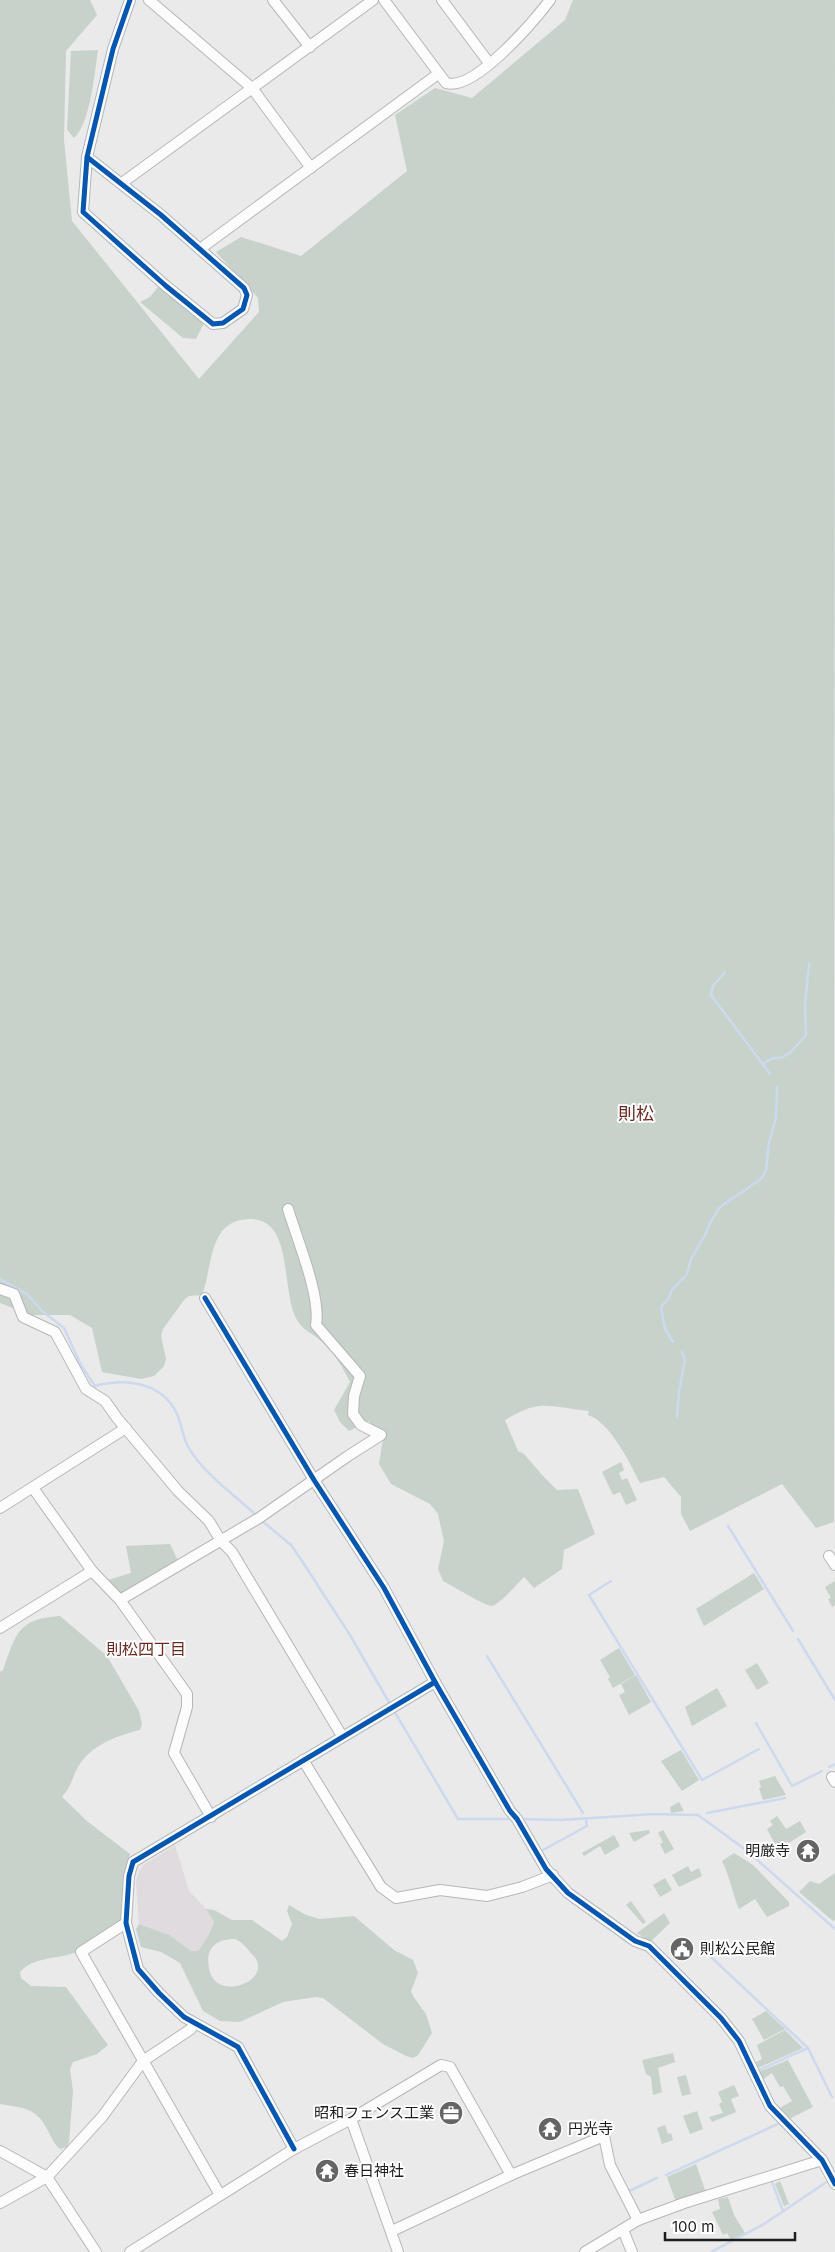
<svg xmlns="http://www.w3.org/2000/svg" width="835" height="2252" font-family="Inter,'Noto Sans JP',sans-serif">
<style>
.built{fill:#dfdbdf}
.green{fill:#c6d2ca;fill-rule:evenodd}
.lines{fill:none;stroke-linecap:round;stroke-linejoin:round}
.stream{stroke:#ccd9ee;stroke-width:2.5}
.street-casing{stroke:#b6b6b6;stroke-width:12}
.street{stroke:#fcfcfc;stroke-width:10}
.cycleway-casing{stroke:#fff;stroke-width:8}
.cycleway{stroke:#0057b8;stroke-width:5}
.labels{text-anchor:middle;stroke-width:4;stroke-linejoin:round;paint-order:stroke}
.poi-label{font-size:15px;fill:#1e1d1e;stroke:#fff;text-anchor:start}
.neighbourhood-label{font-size:16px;fill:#6f2a20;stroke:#fff}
.quarter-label{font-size:18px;fill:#6f2a20;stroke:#fff}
</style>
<rect width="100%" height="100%" fill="#eaeaea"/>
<path class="built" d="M175 1845 189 1891 206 1909 214 1922 203 1945 197 1951H191L169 1935 139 1924 136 1881 139 1872 142 1866Z"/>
<g class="green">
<path d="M0 0H90L97 15 66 51 64 140 72 221 199 379 259 312 258 298 216 252 241 237 301 256 407 171 395 115 435 88 472 98 565 20 573 0H835L834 1522 816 1528 782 1484 690 1531 681 1514V1497L664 1477 640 1483C630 1463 610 1422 588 1415L589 1411C573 1410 548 1403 534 1407 524 1409 514 1415 505 1420L518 1451 524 1454 543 1476 557 1490 578 1489 595 1534 564 1550 562 1569 534 1588 524 1577C517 1584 501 1603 492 1606 487 1607 451 1585 443 1581L438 1569 444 1541 438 1514 430 1504 391 1484 379 1464 383 1439 369 1421 349 1431 340 1422 334 1410 350 1382C342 1366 335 1354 322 1342 313 1333 303 1331 297 1320 280 1291 295 1218 249 1219 208 1220 213 1266 202 1295L189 1296 184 1300 163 1329 161 1336 166 1359 164 1366 154 1376 141 1379 102 1372 92 1328 70 1315H31L0 1303Z"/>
<path d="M98 50C95 71 90 125 74 138L67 130 71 51Z"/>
<path d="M159 286 204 323 196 339 183 338 140 302 150 297Z"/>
<path d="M621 1462 624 1470 619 1473 622 1480 627 1478 637 1500 626 1505 620 1492 613 1495 602 1472Z"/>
<path d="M170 1544 179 1563 120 1597 108 1580 131 1573 126 1546Z"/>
<path d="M754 1573 764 1589 704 1626 696 1609Z"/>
<path d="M835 1581V1605L832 1607 828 1599 831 1598 825 1587Z"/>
<path d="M60 1616 107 1656 139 1711 142 1724 140 1730C113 1737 86 1747 75 1773 71 1783 69 1789 62 1797L88 1822 130 1854 125 1878 122 1919C110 1928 87 1949 74 1953 57 1959 33 1957 20 1972L21 1978 31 1986 66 1987 108 2045 97 2054 73 2062 70 2069 73 2091 69 2142 67 2147 60 2149C53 2143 51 2136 47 2129 36 2107 22 2108 0 2104V1672L3 1670C16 1634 17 1619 60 1616Z"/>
<path d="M619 1648 635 1675 613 1688 608 1679 610 1677 600 1660Z"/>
<path d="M757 1663 769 1683 757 1690 745 1670Z"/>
<path d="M636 1675 651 1702 629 1715 619 1695 625 1692 621 1684Z"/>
<path d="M717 1688 727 1706 692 1726 685 1707Z"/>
<path d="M681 1750 699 1780 682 1791 661 1761Z"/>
<path d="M775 1776 786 1795 763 1800 759 1788 761 1787 759 1781Z"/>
<path d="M679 1802 684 1811 671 1813 670 1807Z"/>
<path d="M777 1816 786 1829 800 1821 806 1832 789 1843 786 1840 787 1843 778 1850 767 1829 773 1825 770 1821Z"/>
<path d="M649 1830 650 1833 634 1842 629 1833Z"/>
<path d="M663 1830 674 1849 665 1854 660 1844 663 1842 658 1833Z"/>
<path d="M614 1835 620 1846 605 1855 600 1846 584 1856 582 1853Z"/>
<path d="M734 1853 753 1865 789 1902V1906L767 1917 755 1899 739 1909C732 1892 730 1877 722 1861Z"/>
<path d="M688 1866 691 1872 699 1868 702 1876 679 1887 672 1875Z"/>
<path d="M835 1873V1920L833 1921 799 1892 810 1881 819 1884Z"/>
<path d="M665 1878 672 1890 660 1897 653 1885Z"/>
<path d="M631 1901 646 1922 643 1924 626 1905Z"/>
<path d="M289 1905 306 1915 320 1919 354 1916 394 1950 413 1960 418 1973 411 1991 413 1996 426 2014 432 2033 418 2055 413 2058 406 2056 383 2044 323 1998 316 1997 283 2002 240 2022 220 2021 203 2011 180 1963 161 1952 141 1947 136 1929 139 1924 169 1935 191 1951H197C202 1949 212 1928 214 1922L206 1909 214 1910 232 1920H252L282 1941 287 1937 292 1924 287 1911ZM235 1939C242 1942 245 1946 250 1952 252 1954 256 1958 257 1961 267 1983 214 2002 209 1968 205 1947 217 1939 235 1939Z"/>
<path d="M664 1913 670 1923 650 1942 637 1933Z"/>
<path d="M766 2011 785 2029 764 2040 752 2019Z"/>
<path d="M785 2030 803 2048 758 2068 756 2062 762 2059 757 2045Z"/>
<path d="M673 2053 675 2062 658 2068 662 2092 653 2095 651 2077 646 2074 642 2060Z"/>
<path d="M788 2060 813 2107 789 2119 780 2108 792 2101 783 2086 780 2087 772 2073 762 2080 758 2072Z"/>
<path d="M686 2075 691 2094 682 2096 677 2077Z"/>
<path d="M734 2085 739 2096 731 2099 736 2112 712 2122 709 2117 723 2113 719 2104 722 2102 718 2092Z"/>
<path d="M697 2111 703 2129 690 2134 683 2116Z"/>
<path d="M665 2125 668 2134 671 2133 673 2140 662 2144 657 2128Z"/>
<path d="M696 2164 706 2193 676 2202 667 2177Z"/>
<path d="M780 2181 789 2204 784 2206 775 2184Z"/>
<path d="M728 2197 734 2215 745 2233 731 2240 727 2233 723 2235 712 2212 720 2209 718 2199Z"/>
</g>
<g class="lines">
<g class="stream">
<path d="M725 972 713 986 711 995 770 1074"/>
<path d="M764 1063 773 1058H781L791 1052 806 1035 805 1005 809 964"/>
<path d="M0 1279 27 1294 42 1311 64 1328 81 1365 95 1386C125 1378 161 1382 176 1412 182 1423 182 1437 189 1448 203 1473 236 1496 257 1516"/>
<path d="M673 1342 665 1329 661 1307 669 1298 671 1291 687 1274 691 1259 706 1233 711 1221 720 1207 761 1179 766 1170 769 1142 776 1118 777 1087"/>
<path d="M677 1417 679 1391 685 1360 682 1352"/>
<path d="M261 1520 291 1545 300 1558 350 1635 390 1704"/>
<path d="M728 1526 793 1631"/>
<path d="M611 1581 589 1595 702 1780 759 1749"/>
<path d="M798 1639 835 1700"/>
<path d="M487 1656 583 1813"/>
<path d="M393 1709 458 1819H513"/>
<path d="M756 1723 792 1786 822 1771"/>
<path d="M829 1767 835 1764"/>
<path d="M707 1813 785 1798"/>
<path d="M521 1819 561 1820 654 1814 698 1815 746 1850 835 1929"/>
<path d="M543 1850 587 1826 586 1820"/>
<path d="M711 1957 808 2048 832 2097"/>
<path d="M759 2070 808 2048"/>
<path d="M666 2175 780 2123 788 2131"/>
<path d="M772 2182 783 2211"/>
<path d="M629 2191 657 2178"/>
<path d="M711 2252 764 2224 828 2181"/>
</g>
<g class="street-casing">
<g id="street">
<path d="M149 0 252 88 311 168"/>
<path d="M273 0 310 47"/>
<path d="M384 0 446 83C474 92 534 21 550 0"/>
<path d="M442 0 489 63"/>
<path d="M87 157 161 215 244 288 247 295 243 309 223 323 213 324 166 286 83 212 87 157 113 49 130 0"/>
<path d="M122 183 373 0"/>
<path d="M200 249 438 74"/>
<path d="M0 1289 14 1294 23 1317 55 1332 86 1389 105 1401 117 1418 178 1491 209 1521 221 1541 232 1552 342 1736"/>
<path d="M205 1298 314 1480 384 1588 435 1682 510 1811 517 1819 546 1869 568 1893 635 1941 649 1946 721 2018 739 2041 770 2106 822 2160 835 2184"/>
<path d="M33 1488 92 1571 120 1600 187 1694V1707L174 1753 211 1817"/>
<path d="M0 1508 126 1428"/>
<path d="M829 1556 835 1565"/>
<path d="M120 1600 259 1518 348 1456 381 1435 361 1425 353 1414 354 1396 360 1376 316 1325C321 1296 297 1239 288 1209"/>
<path d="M0 1628 92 1571"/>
<path d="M303 1760 381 1887 396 1898 440 1890 487 1896 522 1887 553 1875"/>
<path d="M832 1777 835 1782"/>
<path d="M126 1923 81 1952 220 2195"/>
<path d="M351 2119 398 2252"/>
<path d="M294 2149 238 2047 184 2017 159 1993 138 1969 126 1923 129 1876 133 1862 435 1682"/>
<path d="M0 2151 47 2177 96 2252"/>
<path d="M0 2203 47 2177 102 2117 143 2061 191 2029 194 2024"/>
<path d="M623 2230 632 2252"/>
<path d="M392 2231 511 2175 604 2136 610 2165 638 2220"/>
<path d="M130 2252 294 2149 351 2119 441 2065 450 2067 511 2175"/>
<path d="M585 2252 638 2220 684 2203 822 2160"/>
</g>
</g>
<use href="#street" class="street"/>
<g class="cycleway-casing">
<g id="cycleway">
<path d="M87 157 161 215 244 288 247 295 243 309 223 323 213 324 166 286 83 212 87 157 113 49 130 0"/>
<path d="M205 1298 314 1480 384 1588 435 1682 510 1811 517 1819 546 1869 568 1893 635 1941 649 1946 721 2018 739 2041 770 2106 822 2160 835 2184"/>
<path d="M294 2149 238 2047 184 2017 159 1993 138 1969 126 1923 129 1876 133 1862 435 1682"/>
</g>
</g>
<use href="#cycleway" class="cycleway"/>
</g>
<defs>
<g id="temple-disc" transform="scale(1.25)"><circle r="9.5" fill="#656565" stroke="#fff"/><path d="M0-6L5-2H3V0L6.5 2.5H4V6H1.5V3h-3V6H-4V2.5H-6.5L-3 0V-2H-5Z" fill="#fff"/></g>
<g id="civic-disc" transform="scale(1.25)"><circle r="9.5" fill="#656565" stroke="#fff"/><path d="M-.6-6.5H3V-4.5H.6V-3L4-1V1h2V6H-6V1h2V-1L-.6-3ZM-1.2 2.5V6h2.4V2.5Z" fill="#fff"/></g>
<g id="office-disc" transform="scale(1.25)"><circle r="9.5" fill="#656565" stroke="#fff"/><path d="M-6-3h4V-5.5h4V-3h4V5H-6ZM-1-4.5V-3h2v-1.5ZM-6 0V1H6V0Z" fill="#fff"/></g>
</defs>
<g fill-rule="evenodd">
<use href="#temple-disc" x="808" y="1851"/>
<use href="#civic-disc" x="682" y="1949"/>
<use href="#office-disc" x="451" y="2113"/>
<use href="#temple-disc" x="550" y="2129"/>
<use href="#temple-disc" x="327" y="2171"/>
</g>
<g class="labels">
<g class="poi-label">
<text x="790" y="1856" text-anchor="end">明厳寺</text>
<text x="700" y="1954">則松公民館</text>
<text x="434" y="2118" text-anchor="end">昭和フェンス工業</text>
<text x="568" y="2134">円光寺</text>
<text x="344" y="2176">春日神社</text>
</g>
<g class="neighbourhood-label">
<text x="146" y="1655">則松四丁目</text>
</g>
<g class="quarter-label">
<text x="636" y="1120">則松</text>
</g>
</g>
<path d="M665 2232v8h130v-8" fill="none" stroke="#1e1d1e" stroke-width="2.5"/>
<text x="672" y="2232" font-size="15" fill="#1e1d1e" stroke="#ffffff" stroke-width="4" paint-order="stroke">100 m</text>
</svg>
